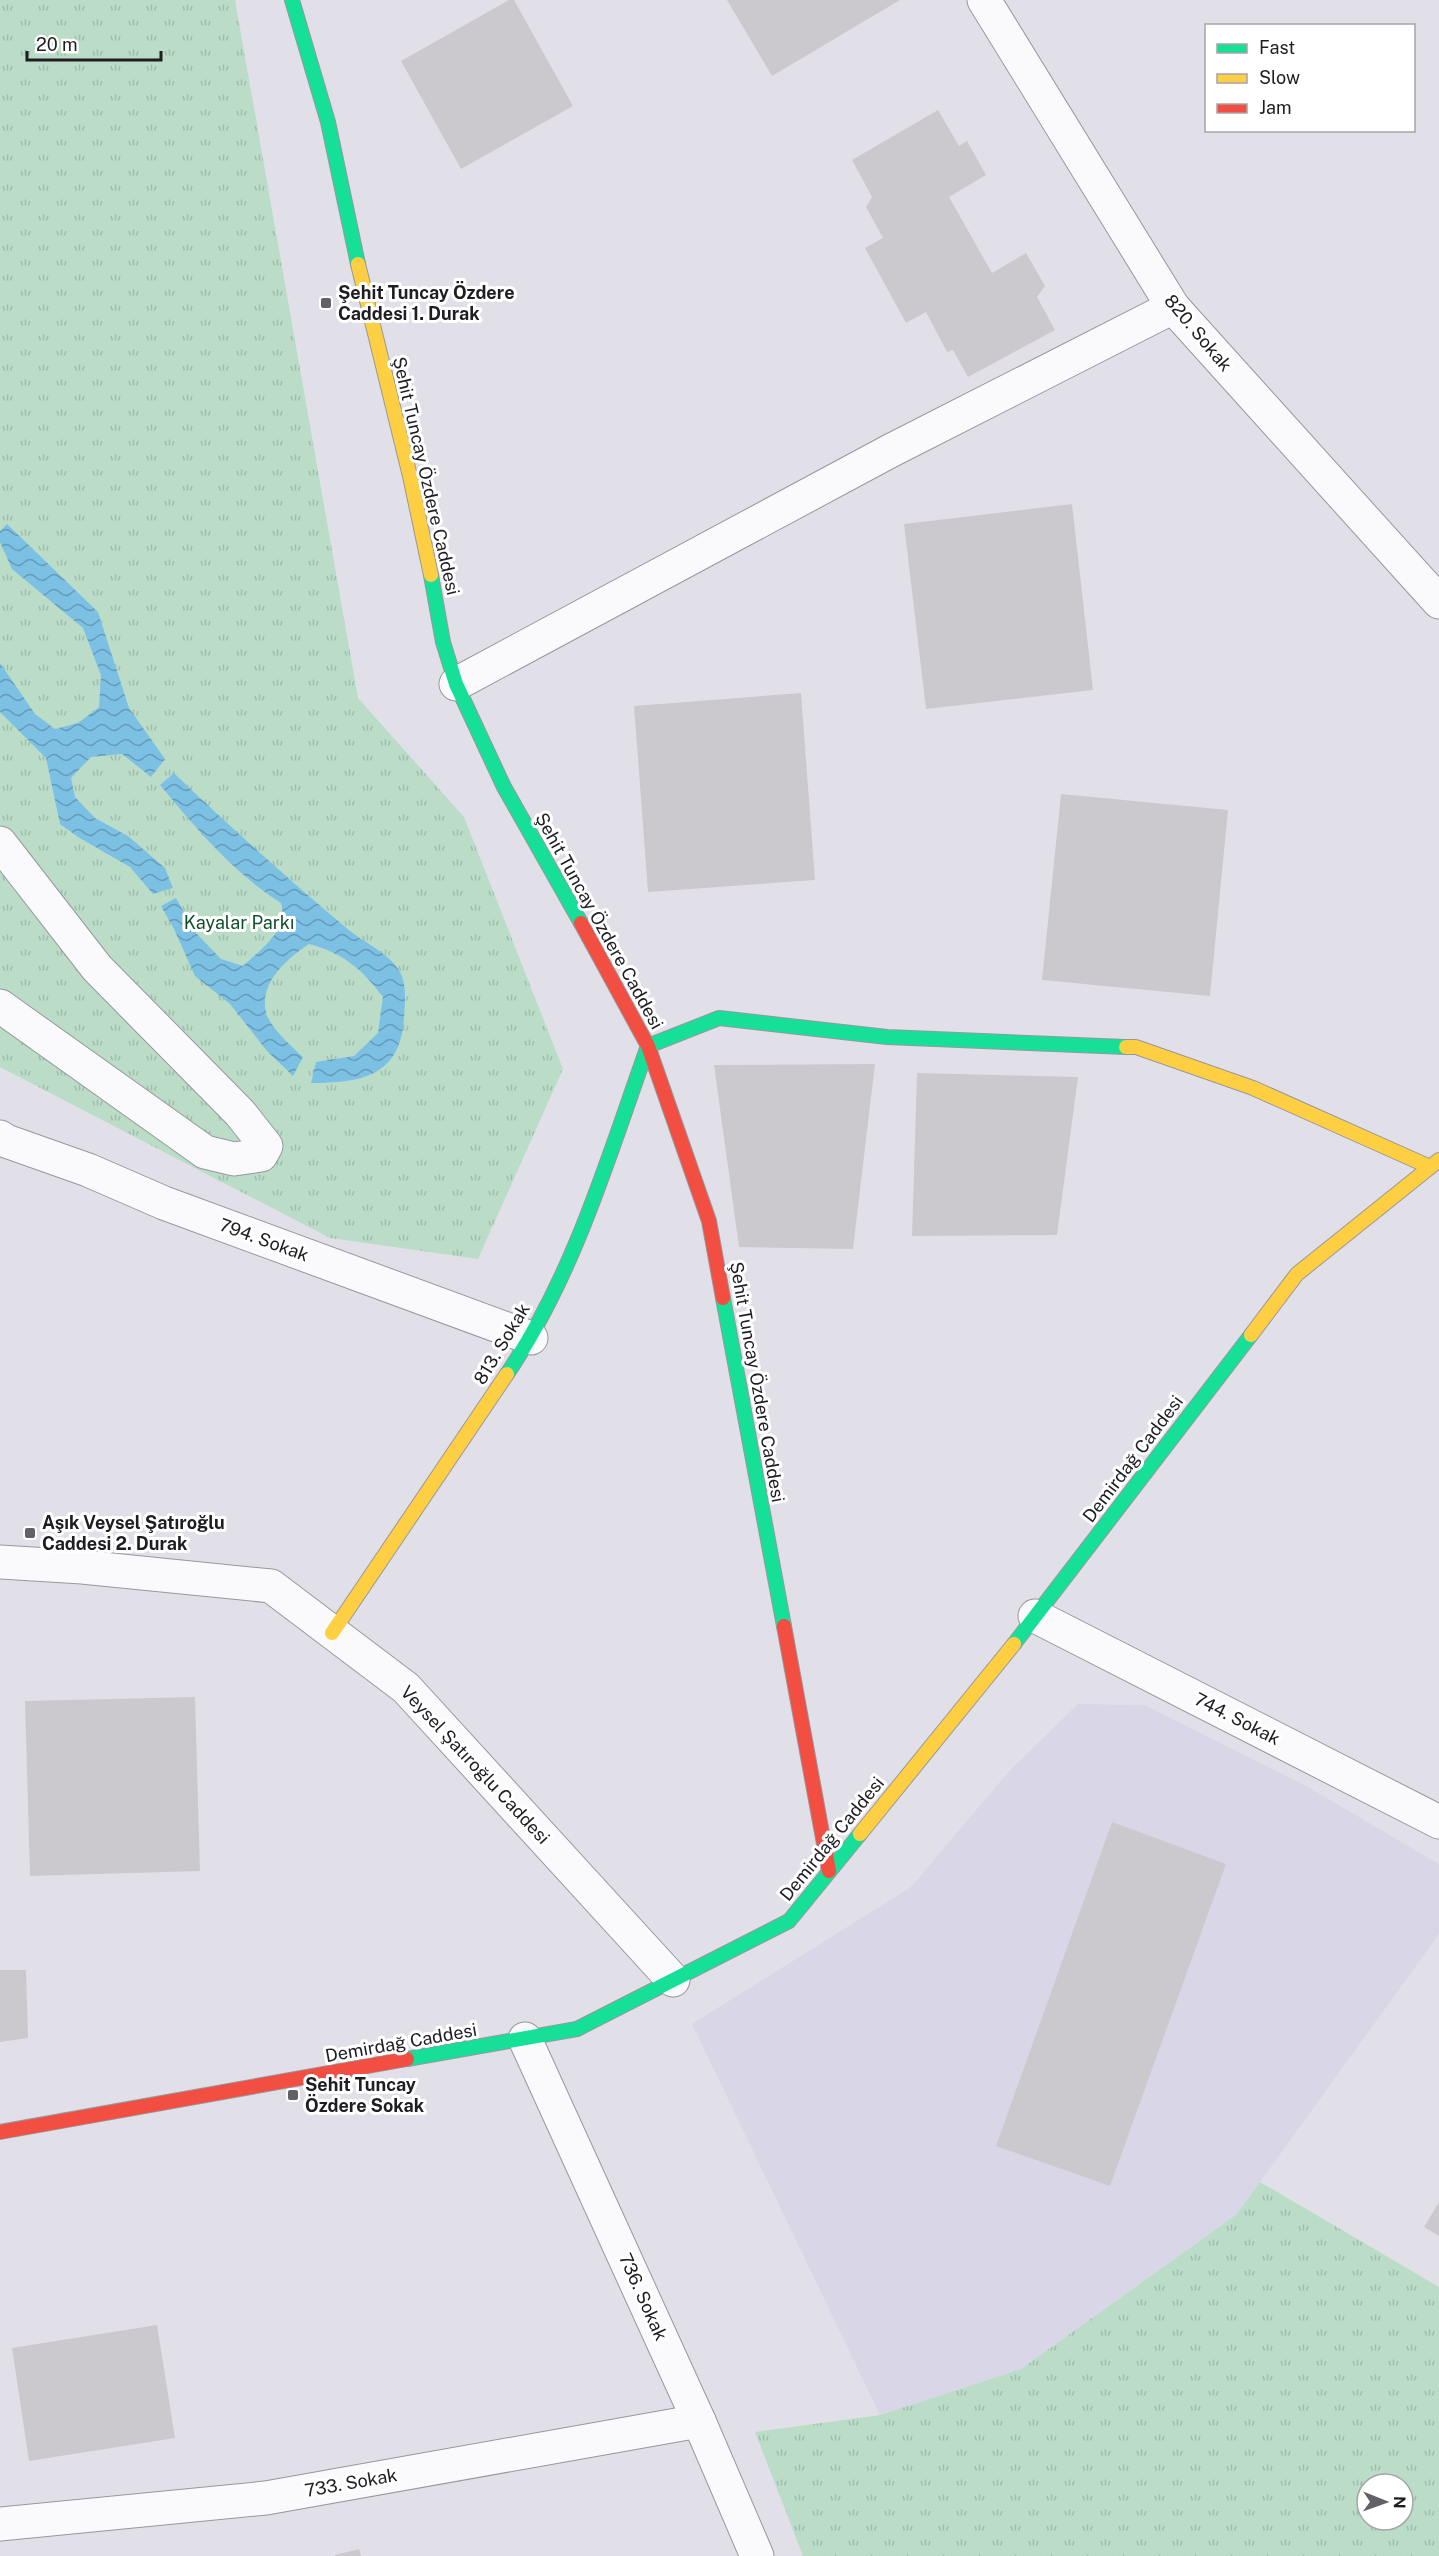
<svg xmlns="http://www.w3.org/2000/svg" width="1439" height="2556" font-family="'Public Sans',sans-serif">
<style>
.built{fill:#d9d7e7}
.park{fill:url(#park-tufts);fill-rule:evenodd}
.water{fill:url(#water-waves)}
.building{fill:#ccc9ce}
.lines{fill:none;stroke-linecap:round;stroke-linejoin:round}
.street-casing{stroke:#98979d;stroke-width:35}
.fast-casing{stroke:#98979d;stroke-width:16}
.slow-casing{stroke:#98979d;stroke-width:16}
.jam-casing{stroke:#98979d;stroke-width:16}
.street{stroke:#fafafc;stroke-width:33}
.fast{stroke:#16e098;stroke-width:14}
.slow{stroke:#ffcf43;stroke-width:14}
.jam{stroke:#f24e42;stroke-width:14}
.poi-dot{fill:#626167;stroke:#fff;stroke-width:2}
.labels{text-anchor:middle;stroke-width:6;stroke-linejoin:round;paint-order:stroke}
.poi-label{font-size:18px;font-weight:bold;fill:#1d1d22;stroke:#fff;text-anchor:start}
.street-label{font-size:18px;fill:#1d1d22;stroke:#fff}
.park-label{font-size:18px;fill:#104f2b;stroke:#fff}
</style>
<defs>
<pattern id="park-tufts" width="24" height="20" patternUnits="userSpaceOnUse" patternTransform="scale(1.5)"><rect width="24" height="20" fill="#bbddc8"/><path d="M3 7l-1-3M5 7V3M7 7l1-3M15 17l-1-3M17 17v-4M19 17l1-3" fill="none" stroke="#a0bdac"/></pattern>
<pattern id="water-waves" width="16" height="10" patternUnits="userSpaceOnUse" patternTransform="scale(1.5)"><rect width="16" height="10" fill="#7cc0e4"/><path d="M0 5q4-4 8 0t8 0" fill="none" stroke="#659bb8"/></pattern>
</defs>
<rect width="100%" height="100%" fill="#e1e0e8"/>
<path class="built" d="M1078 1704 1145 1705 1308 1787 1439 1864V1934L1237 2214 1021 2369 880 2415 692 2024 911 1887 1010 1770Z"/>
<g class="park">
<path d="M0 0H235L358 698 464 817 563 1069 478 1259 330 1238 0 1067Z"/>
<path d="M1260 2182 1439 2287V2556H803L755 2432 880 2415 1021 2369 1237 2214ZM1367 2484H1403V2520H1367Z"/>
</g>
<g class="water">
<path d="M7 524 98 612 129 708 165 759 151 777 122 754 91 757 71 778 75 797 95 818 128 836 165 868 173 888 153 894 130 867 78 837 60 824 46 758 0 712V663L35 714 55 729 78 723 99 707 101 675 83 628 12 569 0 542V531Z"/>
<path d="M174 773C229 826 285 876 344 926 360 941 389 952 400 972 407 986 405 1002 404 1017 401 1076 362 1083 311 1083L316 1062 354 1056 378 1033 383 997C362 969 343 953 309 944 287 959 259 982 266 1013 270 1027 292 1047 303 1057L293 1076 267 1051 230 1004 195 976 174 929 161 906 176 898 196 933 221 959 243 966C261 949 289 930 281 903 233 873 196 828 160 785Z"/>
</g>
<g class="building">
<path d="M509 0H514L573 106 461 169 401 61Z"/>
<path d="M727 0H900L772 76Z"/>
<path d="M938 110 959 146 967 141 986 175 949 197 992 273 1026 253 1045 286 1037 297 1055 330 968 377 953 350 947 352 926 312 906 323 865 248 883 238 866 207 872 197 852 160Z"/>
<path d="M1072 504 1093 690 926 709 904 524Z"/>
<path d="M801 693 815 880 648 892 634 706Z"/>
<path d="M1061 794 1228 810 1210 996 1042 980Z"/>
<path d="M875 1064 853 1249 739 1247 714 1065Z"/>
<path d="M917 1073 1078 1077 1057 1235 912 1236Z"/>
<path d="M195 1697 200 1871 30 1876 25 1701Z"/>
<path d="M1112 1822 1226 1864 1110 2186 996 2146Z"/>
<path d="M0 1970H26L28 2038 0 2042Z"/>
<path d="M1439 2202V2236L1424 2227Z"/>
<path d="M157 2325 175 2438 29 2461 12 2348Z"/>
<path d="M359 2549 361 2556H335V2555Z"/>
</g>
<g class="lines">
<g class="street-casing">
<g id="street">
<path d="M984 0 1173 307 1439 602"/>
<path d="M456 684 890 451 1173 307"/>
<path d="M0 843 97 968 240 1113 266 1146 261 1155 234 1159 205 1152 0 1006"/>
<path d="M0 1137 6 1141 88 1170 164 1203 531 1338"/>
<path d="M0 1562 82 1567 271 1586 406 1688 673 1980"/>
<path d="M1035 1616 1439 1822"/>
<path d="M525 2039 699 2421 757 2556"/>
<path d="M0 2524 266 2498 699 2421"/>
</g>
</g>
<g class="fast-casing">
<g id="fast">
<path d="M292 0 328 122 358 264"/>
<path d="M431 575 443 642 456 684 504 787 581 923"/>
<path d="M648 1046 719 1018 887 1037 1126 1047"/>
<path d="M723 1298 784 1626"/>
<path d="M507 1374C574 1275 608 1158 648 1046"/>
<path d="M1014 1644 1251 1335"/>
<path d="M407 2059 577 2029 789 1921 860 1834"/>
</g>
</g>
<g class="slow-casing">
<g id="slow">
<path d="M358 264 410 476 431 575"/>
<path d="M1126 1047H1136L1253 1088 1430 1167"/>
<path d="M1251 1335 1297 1274 1439 1160"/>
<path d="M332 1633 507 1374"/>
<path d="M860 1834 1014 1644"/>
</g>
</g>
<g class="jam-casing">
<g id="jam">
<path d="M581 923 648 1046 709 1221 723 1298"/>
<path d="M784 1626 829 1871"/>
<path d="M0 2132 407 2059"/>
</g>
</g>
<use href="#street" class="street"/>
<use href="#fast" class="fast"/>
<use href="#slow" class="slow"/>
<use href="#jam" class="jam"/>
</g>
<g class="poi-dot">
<rect x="320" y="297" width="12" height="12" rx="3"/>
<rect x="24" y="1527" width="12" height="12" rx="3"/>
<rect x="287" y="2089" width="12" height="12" rx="3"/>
</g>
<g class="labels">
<g class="poi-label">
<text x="338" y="299">Şehit Tuncay Özdere<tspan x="338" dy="21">Caddesi 1. Durak</tspan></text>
<text x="42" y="1529">Aşık Veysel Şatıroğlu<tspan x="42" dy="21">Caddesi 2. Durak</tspan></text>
<text x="305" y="2091">Şehit Tuncay<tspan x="305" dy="21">Özdere Sokak</tspan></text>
</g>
<g class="street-label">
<text transform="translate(1198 333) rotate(50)" y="6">820. Sokak</text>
<text transform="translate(426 476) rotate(77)" y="6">Şehit Tuncay Özdere Caddesi</text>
<text transform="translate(599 921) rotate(61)" y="6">Şehit Tuncay Özdere Caddesi</text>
<text transform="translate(264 1240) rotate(20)" y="6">794. Sokak</text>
<text transform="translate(502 1344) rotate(-59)" y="6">813. Sokak</text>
<text transform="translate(757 1382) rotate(80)" y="6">Şehit Tuncay Özdere Caddesi</text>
<text transform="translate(1133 1459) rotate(-53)" y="6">Demirdağ Caddesi</text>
<text transform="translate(1237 1719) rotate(27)" y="6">744. Sokak</text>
<text transform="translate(475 1765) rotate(47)" y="6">Veysel Şatıroğlu Caddesi</text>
<text transform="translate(832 1839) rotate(-51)" y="6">Demirdağ Caddesi</text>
<text transform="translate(401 2043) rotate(-10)" y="6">Demirdağ Caddesi</text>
<text transform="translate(643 2297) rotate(66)" y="6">736. Sokak</text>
<text transform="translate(351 2483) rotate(-10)" y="6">733. Sokak</text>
</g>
<g class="park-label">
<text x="239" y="929">Kayalar Parkı</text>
</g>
</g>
<rect x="1205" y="24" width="210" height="108" fill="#ffffff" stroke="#a5a5a7" stroke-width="1.5"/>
<rect x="1217" y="44" width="30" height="9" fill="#16e098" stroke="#a5a5a7" stroke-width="1.5"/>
<text x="1259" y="54" font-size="18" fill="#1d1d22">Fast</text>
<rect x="1217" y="74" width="30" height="9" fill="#ffcf43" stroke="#a5a5a7" stroke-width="1.5"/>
<text x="1259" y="84" font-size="18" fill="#1d1d22">Slow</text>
<rect x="1217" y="104" width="30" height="9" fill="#f24e42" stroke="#a5a5a7" stroke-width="1.5"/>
<text x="1259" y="114" font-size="18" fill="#1d1d22">Jam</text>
<g transform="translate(1385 2502) rotate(91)"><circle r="28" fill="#ffffff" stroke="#a5a5a7" stroke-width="1.5"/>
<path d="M0-4.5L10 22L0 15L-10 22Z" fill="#626167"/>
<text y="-9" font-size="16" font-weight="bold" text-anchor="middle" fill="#1d1d22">N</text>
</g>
<path d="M27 51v9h134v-9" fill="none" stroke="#1d1d22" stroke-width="3"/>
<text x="36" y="51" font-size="18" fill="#1d1d22" stroke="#ffffff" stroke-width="4.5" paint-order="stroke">20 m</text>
</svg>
